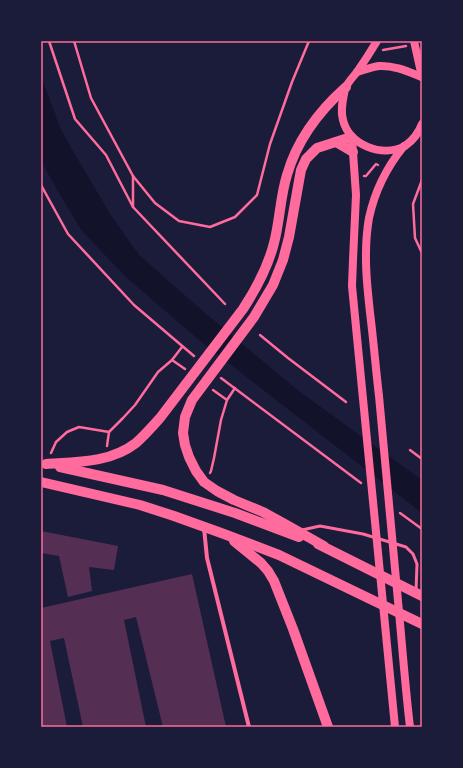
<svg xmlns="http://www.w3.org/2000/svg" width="463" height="768" font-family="Inter,sans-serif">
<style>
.water{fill:#12122b}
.building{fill:#542f53}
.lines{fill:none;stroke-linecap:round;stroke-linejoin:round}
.path{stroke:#ff6b9d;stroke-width:2.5}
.service{stroke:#ff6b9d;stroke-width:3}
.minor{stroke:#ff6b9d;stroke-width:4}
.secondary{stroke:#ff6b9d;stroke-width:8}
.trunk{stroke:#ff6b9d;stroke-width:10}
.neatline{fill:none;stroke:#ff6b9d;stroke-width:1.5}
</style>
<rect width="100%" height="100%" fill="#1b1b3a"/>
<path class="water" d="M41 77 62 132 110 214 139 255 205 313 300 392 422 480V513L199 340 126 277 82 231 59 193 41 161Z"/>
<g class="building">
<path d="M41 531 118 546 114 570 89 567 92 591 68 597 59 556 41 553Z"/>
<path d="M192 574 226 727H163L136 617 124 620 146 727H83L64 638 50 641 67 727H41V608Z"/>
</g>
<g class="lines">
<g class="path">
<path d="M49 41 75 119 106 155 133 207 225 304"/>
<path d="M74 41 91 98 133 176V207"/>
<path d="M383 50 406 46"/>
<path d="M133 176 155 203 179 221 210 227 235 217 257 195 270 144 292 82 309 41"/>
<path d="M364 176H366L376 164 378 165"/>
<path d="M422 180 413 204 415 238 422 253"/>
<path d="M41 185 68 234 134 305 194 356"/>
<path d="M260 335 288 358 346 402"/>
<path d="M172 360 185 369"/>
<path d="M221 378 361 483"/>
<path d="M213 390 227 400"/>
<path d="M107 446 109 432 123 418 135 405 158 372 172 360 182 347"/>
<path d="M410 450 422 459"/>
<path d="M51 453 56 442 67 432 79 427 109 432"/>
<path d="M210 473 211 471 214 458 221 420 227 400 235 388"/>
<path d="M400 513 422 529"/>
</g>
<path class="service" d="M302 530 320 526 363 534 406 547 413 554 417 564 416 591"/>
<path class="minor" d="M204 528 207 558 249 727"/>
<g class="secondary">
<path d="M377 41C371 51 364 62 357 72 353 77 347 83 345 89 343 99 340 110 343 120 349 145 382 158 405 146 412 141 419 132 422 124"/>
<path d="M414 41 422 77"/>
<path d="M357 72C364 70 371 67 379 66 394 65 409 72 422 77"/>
<path d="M352 138 356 195 353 260 352 286 395 727"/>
<path d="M404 146C386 168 375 190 369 218 363 252 367 287 371 321 374 346 376 371 379 396 385 464 392 532 398 601 402 643 405 685 410 727"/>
</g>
<g class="trunk">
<path d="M336 142 353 152"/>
<path d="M46 464C77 462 110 463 136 443 145 435 152 427 160 418L243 309C256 289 268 267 274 243 280 221 280 197 287 175 297 140 319 111 346 87"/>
<path d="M60 467 163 490 235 513 299 537"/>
<path d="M41 482 140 505 174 516 224 534 279 555 422 624"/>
<path d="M234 541 261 563 268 571 274 581 293 629 328 727"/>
<path d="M318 544 422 596"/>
<path d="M324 546 285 524 263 512 234 500 217 491 204 482 196 471 189 457 185 445 183 433 185 417 192 400 254 317 273 285 283 260 289 237 299 181 301 170 306 159 317 148 351 137"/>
</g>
</g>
<rect width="463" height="768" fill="none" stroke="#1b1b3a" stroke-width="84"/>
<rect x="42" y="42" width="379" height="684" class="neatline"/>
</svg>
